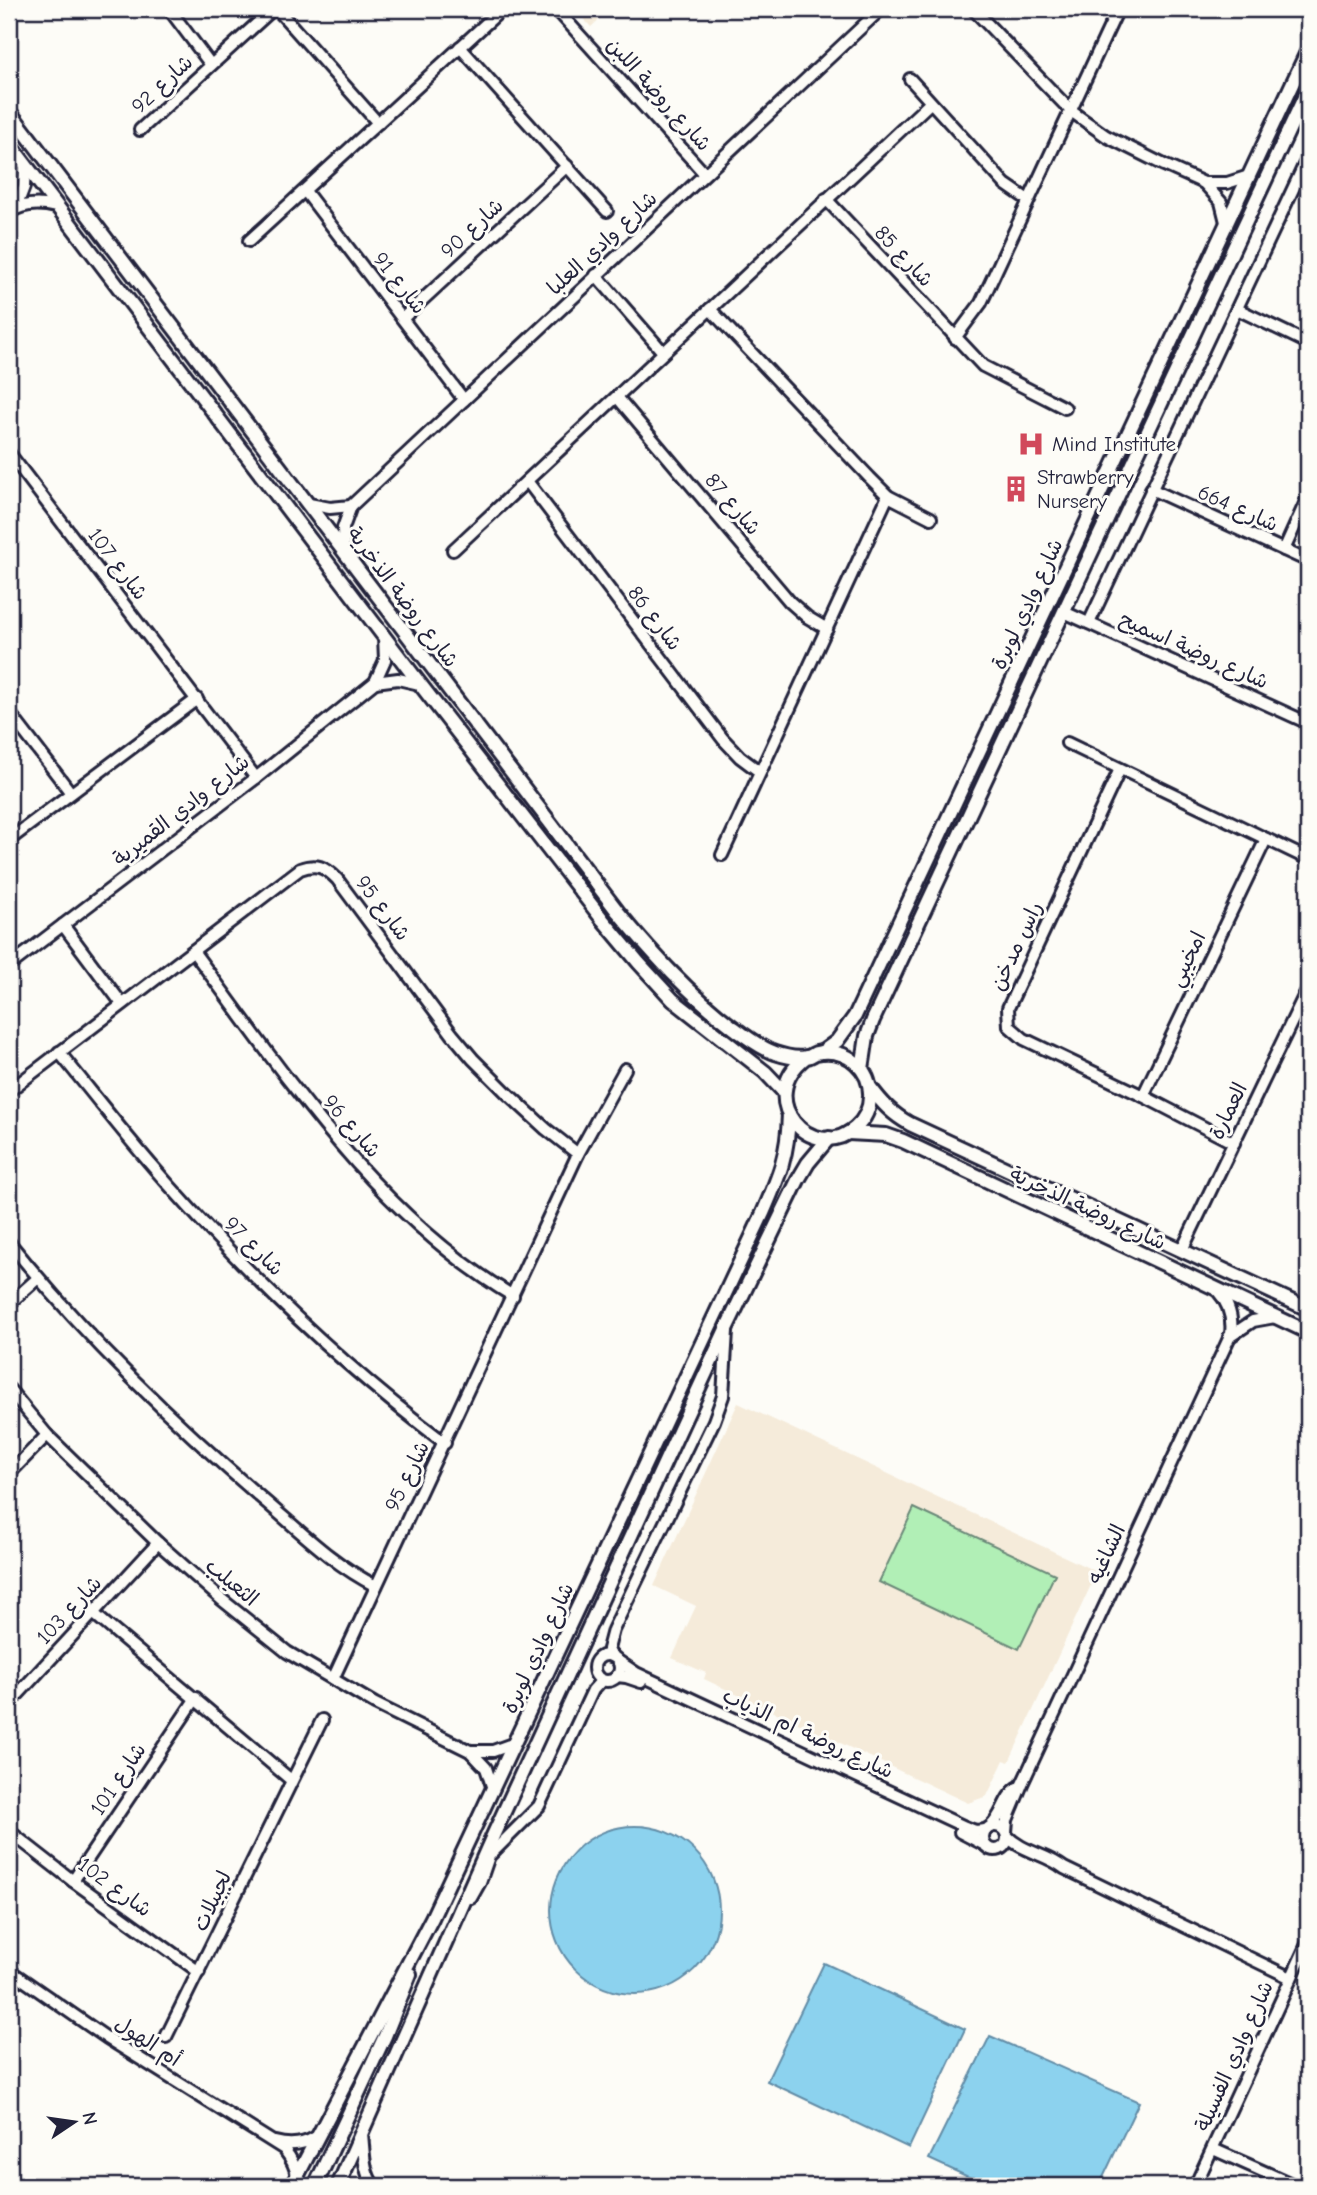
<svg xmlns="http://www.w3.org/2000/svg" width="1317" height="2195" font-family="'Comic Neue','Playpen Sans Arabic',sans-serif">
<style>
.built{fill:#f5ebda}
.green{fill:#b1efb6;stroke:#6a8878;stroke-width:2}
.water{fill:#8cd2ee;stroke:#628ca6;stroke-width:2}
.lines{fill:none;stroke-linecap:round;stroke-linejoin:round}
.minor-casing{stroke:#22223b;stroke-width:16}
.tertiary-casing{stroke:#22223b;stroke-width:18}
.minor{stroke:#fdfcf7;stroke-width:10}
.tertiary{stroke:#fdfcf7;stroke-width:12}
.labels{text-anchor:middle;stroke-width:6;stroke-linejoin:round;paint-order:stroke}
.street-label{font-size:21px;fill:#22223b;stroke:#fdfcf7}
.poi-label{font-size:21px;fill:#22223b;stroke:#fdfcf7;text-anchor:start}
</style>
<rect width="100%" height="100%" fill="#fdfcf7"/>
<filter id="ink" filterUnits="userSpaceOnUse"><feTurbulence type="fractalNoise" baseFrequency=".0143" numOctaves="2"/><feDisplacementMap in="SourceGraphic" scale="14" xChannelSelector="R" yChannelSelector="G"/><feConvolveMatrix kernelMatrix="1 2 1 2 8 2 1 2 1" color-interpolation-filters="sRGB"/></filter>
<g filter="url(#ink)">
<g class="built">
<path d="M574 9H610L591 27Z"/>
<path d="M738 1403 1097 1572 1009 1762 1004 1760 987 1796 968 1803 704 1679 706 1673 672 1658 696 1606 654 1586Z"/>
</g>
<path class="green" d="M914 1508 1055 1574 1019 1649 879 1582Z"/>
<g class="water">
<circle cx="635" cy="1910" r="84"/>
<path d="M824 1963 965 2029 909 2148 767 2081Z"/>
<path d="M990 2036 1139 2102 1099 2186H988L929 2159Z"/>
</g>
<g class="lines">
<g class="minor-casing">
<g id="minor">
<path d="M169 9 211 65"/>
<path d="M277 9 378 123"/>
<path d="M556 9 704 173"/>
<path d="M973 9 1071 111 1106 136 1164 165 1204 183 1221 202 1227 226"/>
<path d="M460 47 607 211"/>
<path d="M910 79 1005 184 1028 200"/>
<path d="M140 130 273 9"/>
<path d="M1204 183H1227L1249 176"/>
<path d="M305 191 464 400"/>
<path d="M826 199 983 366 1065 408"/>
<path d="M16 208 24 187 25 164"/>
<path d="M9 213C23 203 40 203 56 207"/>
<path d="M249 241 502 9"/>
<path d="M596 275 663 352"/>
<path d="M710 309 870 478 888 496 931 518"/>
<path d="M1237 309 1308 343"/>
<path d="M403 318 567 166"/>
<path d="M955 338 981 303 1118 9"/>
<path d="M617 397 790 602 807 617 827 629"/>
<path d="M9 453 256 778"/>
<path d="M527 481 723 739 740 757 760 772"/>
<path d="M1151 489 1308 561"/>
<path d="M309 504 330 508 351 506"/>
<path d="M453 550 930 103"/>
<path d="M1284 550 1308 497"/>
<path d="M344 552 343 528 351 506 881 9"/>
<path d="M1064 612 1308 723"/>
<path d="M1089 623 1308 157"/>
<path d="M375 682 398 679 420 684"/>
<path d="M9 712 71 793"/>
<path d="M1067 743 1308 859"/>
<path d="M1120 769 1008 1008 1009 1026 1024 1039 1143 1096 1234 1143"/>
<path d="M9 840 197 699"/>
<path d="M722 855 888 496"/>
<path d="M63 925 122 1004"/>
<path d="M193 951C286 1076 376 1215 513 1296"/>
<path d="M9 966 256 778 375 682 385 660 384 636"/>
<path d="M59 1052C95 1096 130 1142 168 1184 251 1278 344 1367 445 1443"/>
<path d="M9 1091 300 869C317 863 325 867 337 879L452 1034 473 1059 507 1093 546 1129 578 1154"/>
<path d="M1143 1096 1266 839"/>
<path d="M9 1242C85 1337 174 1423 266 1502 301 1532 334 1565 376 1586"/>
<path d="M1182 1250 1308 988"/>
<path d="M9 1304 38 1278"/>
<path d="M1229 1337 1253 1321 1275 1317"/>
<path d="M9 1389 47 1435 158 1543 221 1599 287 1652 375 1704 470 1751 486 1768 493 1789"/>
<path d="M9 1474 47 1435"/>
<path d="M93 1613 291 1780"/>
<circle cx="607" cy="1668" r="13"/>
<path d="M611 1656 608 1649 613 1630 714 1421 723 1396 727 1331"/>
<path d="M618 1661 636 1673 965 1827 975 1831 986 1830"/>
<path d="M617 1676 626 1677 641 1682"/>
<path d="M333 1679 578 1154 625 1069"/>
<path d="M9 1704 158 1543"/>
<path d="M470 1751H493L515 1743"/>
<circle cx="995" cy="1838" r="12"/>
<path d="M990 1827C1003 1816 1004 1797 1017 1788"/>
<path d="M9 1831 73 1881 199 1972"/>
<path d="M960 1832 985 1845"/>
<path d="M1006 1832 1007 1820 1022 1784 1231 1334C1233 1317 1228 1302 1217 1290"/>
<path d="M1007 1836C1022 1852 1047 1854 1064 1868L1291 1978"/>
<path d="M73 1881 196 1698"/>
<path d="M471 1898 480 1882 489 1856 539 1806 593 1690 602 1680"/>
<path d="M9 1970 107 2038 284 2149C291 2158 296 2166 297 2177"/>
<path d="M166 2037 322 1720"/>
<path d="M362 2134C364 2151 363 2172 374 2186"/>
<path d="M275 2142C290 2146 303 2145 316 2137"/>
<path d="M1213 2149 1296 2186"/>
<path d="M1195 2186 1308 1942"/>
</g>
</g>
<g class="tertiary-casing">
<g id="tertiary">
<path d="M9 111 618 912C654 955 689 994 734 1028 747 1037 760 1048 775 1053 784 1056 797 1059 806 1057 810 1057 813 1054 816 1053 830 1050 845 1053 856 1063 875 1080 875 1111 855 1128 812 1165 752 1099 806 1057"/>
<path d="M9 143 420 684 603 920 639 963 673 1000 765 1072 784 1092"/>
<path d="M822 1052 837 1041 855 1016 1308 50"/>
<path d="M862 1069 867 1036 873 1020 1308 89"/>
<path d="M870 1087C882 1103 892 1114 910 1124L1308 1309"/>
<path d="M848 1133 886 1135 903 1141 1308 1332"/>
<path d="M292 2186 432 1918 763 1213C779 1176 788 1156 789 1114"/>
<path d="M315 2186 385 2036 410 1974"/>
<path d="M338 2186 492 1838 727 1327 798 1180 808 1163 829 1138"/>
</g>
</g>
<use href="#minor" class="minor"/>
<use href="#tertiary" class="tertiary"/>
</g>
</g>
<defs>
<g id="hospital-bare" transform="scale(2.1)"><path d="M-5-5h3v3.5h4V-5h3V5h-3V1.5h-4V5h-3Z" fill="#d1495b" stroke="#fdfcf7" stroke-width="2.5" paint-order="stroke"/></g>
<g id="building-bare" transform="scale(2.1)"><path d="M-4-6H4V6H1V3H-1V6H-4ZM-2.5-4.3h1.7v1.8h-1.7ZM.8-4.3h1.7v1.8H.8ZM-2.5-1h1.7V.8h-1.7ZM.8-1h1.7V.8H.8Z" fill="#d1495b" stroke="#fdfcf7" stroke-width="2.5" paint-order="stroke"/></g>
</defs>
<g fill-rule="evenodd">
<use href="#hospital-bare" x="1031" y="444"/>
<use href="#building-bare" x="1016" y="489"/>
</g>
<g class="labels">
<g class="street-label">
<text transform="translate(162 84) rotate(-43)" y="7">شارع 92</text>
<text transform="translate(659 94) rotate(48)" y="7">شارع روضة اللبن</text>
<text transform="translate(472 228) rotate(-43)" y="7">شارع 90</text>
<text transform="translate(602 243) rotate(-43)" y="7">شارع وادي العلبا</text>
<text transform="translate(904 256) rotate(47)" y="7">شارع 85</text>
<text transform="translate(400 283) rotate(52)" y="7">شارع 91</text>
<text transform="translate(733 504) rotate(50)" y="7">شارع 87</text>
<text transform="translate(1238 508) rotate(24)" y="7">شارع 664</text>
<text transform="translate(118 564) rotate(53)" y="7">شارع 107</text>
<text transform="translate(403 597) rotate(53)" y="7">شارع روضة الذخرية</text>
<text transform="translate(1027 604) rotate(-65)" y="7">شارع وادي لوبرة</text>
<text transform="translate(655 618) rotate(53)" y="7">شارع 86</text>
<text transform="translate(1194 650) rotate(24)" y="7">شارع روضة اسميح</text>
<text transform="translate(181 810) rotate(-38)" y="7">شارع وادي القميرية</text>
<text transform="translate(383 908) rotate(53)" y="7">شارع 95</text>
<text transform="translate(1016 946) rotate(-65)" y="7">راس مدخن</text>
<text transform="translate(1187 959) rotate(-64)" y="7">امخيبي</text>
<text transform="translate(1228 1111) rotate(-64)" y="7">العمارة</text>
<text transform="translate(352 1126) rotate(49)" y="7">شارع 96</text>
<text transform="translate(1088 1208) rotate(25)" y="7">شارع روضة الذخرية</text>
<text transform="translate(254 1246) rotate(45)" y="7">شارع 97</text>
<text transform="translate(407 1476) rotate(-64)" y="7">شارع 95</text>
<text transform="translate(1106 1554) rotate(-65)" y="7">الشاغيه</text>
<text transform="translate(232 1582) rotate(40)" y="7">الثعيلب</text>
<text transform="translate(69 1610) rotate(-47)" y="7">شارع 103</text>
<text transform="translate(538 1648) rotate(-65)" y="7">شارع وادي لوبرة</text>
<text transform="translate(808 1733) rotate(25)" y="7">شارع روضة ام الذياب</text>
<text transform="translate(118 1779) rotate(-56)" y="7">شارع 101</text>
<text transform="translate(115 1887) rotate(36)" y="7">شارع 102</text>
<text transform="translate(212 1901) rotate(-65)" y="7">لجبيلات</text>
<text transform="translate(148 2041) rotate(33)" y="7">أم الهول</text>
<text transform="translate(1234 2056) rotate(-66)" y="7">شارع وادي الفسيلة</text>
</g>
<g class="poi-label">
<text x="1052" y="451">Mind Institute</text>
<text x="1037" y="484">Strawberry<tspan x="1037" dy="24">Nursery</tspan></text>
</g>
</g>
<rect width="1317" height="2195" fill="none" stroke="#fdfcf7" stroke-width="35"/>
<rect x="18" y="18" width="1282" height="2160" fill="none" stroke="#22223b" stroke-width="2.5" filter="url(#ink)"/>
<g transform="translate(74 2122) rotate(77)" stroke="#fdfcf7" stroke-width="5" paint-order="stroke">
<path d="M0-5L12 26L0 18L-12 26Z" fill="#22223b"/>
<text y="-10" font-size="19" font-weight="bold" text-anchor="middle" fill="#22223b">N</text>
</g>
</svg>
